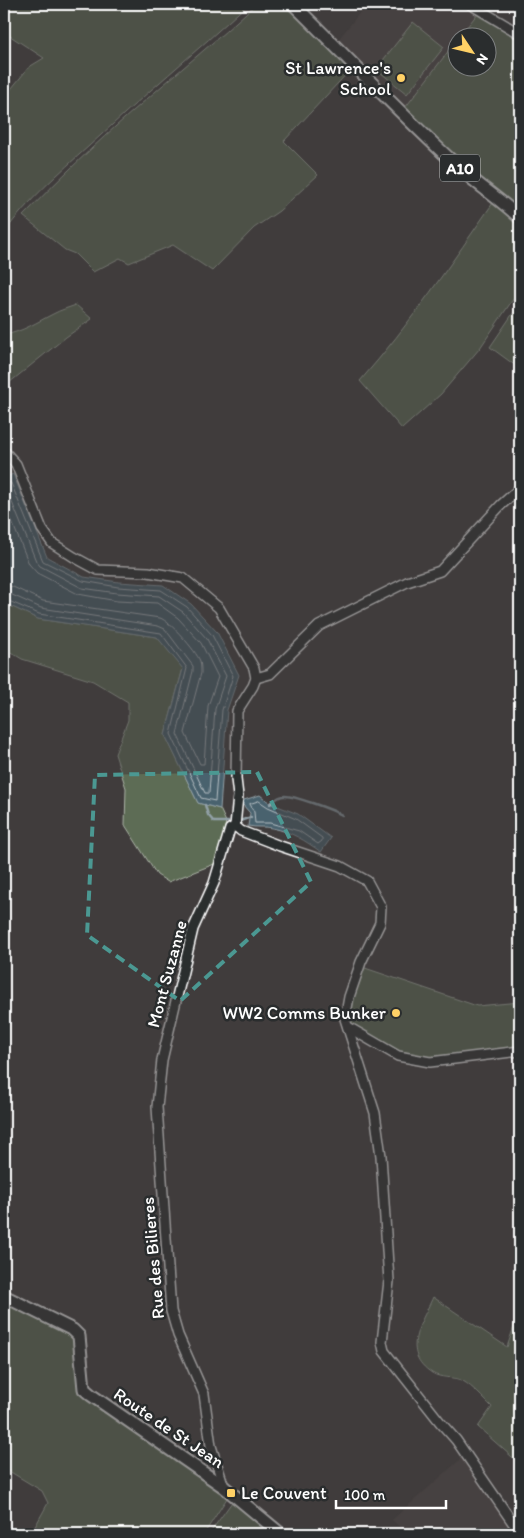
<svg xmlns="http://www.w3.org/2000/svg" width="524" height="1538" font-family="Itim,sans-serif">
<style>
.built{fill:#4f4746}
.green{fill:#5d6c54;stroke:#aeb6aa}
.water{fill:#4a626e;stroke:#92a1a8}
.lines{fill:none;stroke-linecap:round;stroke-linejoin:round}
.shore{stroke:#b7c0c5;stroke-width:1}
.stream{stroke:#92a1a8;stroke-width:2.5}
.minor-casing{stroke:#fff;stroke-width:12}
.major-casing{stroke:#fff;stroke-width:15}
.minor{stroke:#2a2d2e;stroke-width:9}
.major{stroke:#2a2d2e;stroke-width:11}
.marked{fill:none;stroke:#4b9892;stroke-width:4;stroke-dasharray:10 6;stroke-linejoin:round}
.poi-dot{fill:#ffd166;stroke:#2a2d2e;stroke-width:2}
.labels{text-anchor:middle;stroke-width:5;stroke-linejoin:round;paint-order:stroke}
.shield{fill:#2a2d2e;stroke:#bfc0c0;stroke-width:1}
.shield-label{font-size:16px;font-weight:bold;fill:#fff}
.poi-label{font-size:18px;fill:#fff;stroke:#2a2d2e;text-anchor:end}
.street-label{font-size:18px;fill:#fff;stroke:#2a2d2e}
</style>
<rect width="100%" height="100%" fill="#403c3c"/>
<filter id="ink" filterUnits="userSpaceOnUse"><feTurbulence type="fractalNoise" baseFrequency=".02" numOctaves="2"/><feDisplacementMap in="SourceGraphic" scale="10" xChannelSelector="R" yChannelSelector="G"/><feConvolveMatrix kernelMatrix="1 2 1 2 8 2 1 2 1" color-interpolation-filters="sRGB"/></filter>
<g filter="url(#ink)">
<g class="built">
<path d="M367 4H465L478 13 459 37 456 38V41L405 108 337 41Z"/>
<path d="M463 1457 518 1534H408L392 1520Z"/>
</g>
<g class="green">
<path d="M4 4H248C196 52 141 97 89 146 59 173 28 200 4 233V94H7L29 67 44 58 4 32Z"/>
<path d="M256 4H284L352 68 284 141 318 175 279 211 254 228 212 271 173 245 129 263 120 258 93 272 75 254 65 250 23 216C58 180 95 144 133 111 174 75 216 41 256 4Z"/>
<path d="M478 13 520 40V211L449 152 405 108 456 41V68H486V38L459 37Z"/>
<path d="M413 22 444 47 407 94 376 69Z"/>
<path d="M495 200 520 222V289L480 348 441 394 402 429 360 381C410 324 452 262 495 200Z"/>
<path d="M520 303V369L490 347Z"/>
<path d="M76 305 92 319 66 337 4 387V335C22 332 37 322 53 314 60 310 68 308 76 305Z"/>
<path d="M4 603 38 619 157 637 183 668 165 735 198 803 220 809 226 822 217 863 168 882 157 875 125 825 126 788 115 754 128 720V702L93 681 22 659 4 648Z"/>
<path d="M362 967 477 1006 520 1002V1048L430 1057 413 1055 397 1051 351 1025C344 1010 357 982 362 967Z"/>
<path d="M433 1297 507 1347 520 1309V1464L478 1427 492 1407C483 1398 473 1387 463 1381 454 1376 441 1379 432 1373 400 1352 421 1324 433 1297Z"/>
<path d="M4 1299 70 1334 75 1340 80 1387 229 1495 204 1534H31L48 1503 42 1491 4 1468Z"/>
<path d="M236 1501 272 1534H209L232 1502Z"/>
</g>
<g class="water">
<path d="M13 474 47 557 84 577 119 582 163 585 191 604 217 632 239 675 227 710 220 809 198 803 165 735 183 669 157 637 38 619 4 603V478Z"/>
<path d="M260 795 270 803 298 814 331 838 321 852C304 840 292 832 272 828 264 826 256 828 248 826L250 813 242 804 244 800Z"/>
</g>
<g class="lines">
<g class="shore">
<path d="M4 482 11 483 43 561 83 581 118 587 161 590 187 607 212 635 233 676 222 710 215 801 201 798 171 734 187 668 161 633 39 614 4 599"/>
<path d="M4 489 7 490 36 561 40 566 82 588 117 593 159 596 183 612 207 639 226 676 215 709 209 793H205L177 734 193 671V666L165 629 158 626 41 608 10 594 4 593"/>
<path d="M4 502 29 564 37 573 78 594 117 601 157 603 178 618 201 643 218 677 208 706 204 764H200L185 733 201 673C201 669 201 665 200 661 196 651 170 621 160 618L43 601 13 587 4 585"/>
<path d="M259 801 268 807 296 819 322 838V841L318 844 299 831 270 823H255L254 812 250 804Z"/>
</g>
<g class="stream">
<path d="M270 804C274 801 278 796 284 796 293 795 333 810 342 815"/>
<path d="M205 805 208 815 214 822H228"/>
<path d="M240 821 251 817"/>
</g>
<g class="minor-casing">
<g id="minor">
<path d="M470 4 520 34"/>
<path d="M4 451 16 464 42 529 52 543 74 557 98 570 148 572 183 578 219 608 254 668 256 678 253 686 237 711 236 779 238 796 235 826"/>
<path d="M256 678 270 674 319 626 407 582 440 571 501 505 520 488"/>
<path d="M235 826 241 831 280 846 340 866 367 881 381 907 380 923 361 962 349 997 345 1019 375 1113 381 1156 389 1281 382 1342 384 1351 440 1422 456 1440 520 1533"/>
<path d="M348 1027 398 1056 430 1062 520 1051"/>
<path d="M224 1487 211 1446 204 1394 178 1335 171 1311 157 1107 162 1060 193 929 214 883 230 829 235 826"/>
</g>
</g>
<g class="major-casing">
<g id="major">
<path d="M293 4C350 60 405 119 464 172 482 188 502 201 520 218"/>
<path d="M4 1296 73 1330 79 1336 84 1389 91 1395 224 1487 281 1534"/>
</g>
</g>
<use href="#minor" class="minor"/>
<use href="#major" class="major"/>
</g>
</g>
<path d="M0 0H524V1538H0ZM257 772 311 882 180 1001 87 935 95 775Z" fill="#403c3c" fill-opacity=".55" fill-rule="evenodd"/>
<path class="marked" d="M257 772 311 882 180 1001 87 935 95 775Z"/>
<g class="poi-dot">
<circle cx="401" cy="78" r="5"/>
<circle cx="396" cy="1013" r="5"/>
<rect x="226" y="1488" width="10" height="10" rx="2.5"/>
</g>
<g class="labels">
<rect class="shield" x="440" y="154.5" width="40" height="27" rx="4"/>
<g class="shield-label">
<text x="460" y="174">A10</text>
</g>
<g class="poi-label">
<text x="391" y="74">St Lawrence's<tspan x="391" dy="21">School</tspan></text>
<text x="386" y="1019">WW2 Comms Bunker</text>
<text x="241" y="1499" text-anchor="start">Le Couvent</text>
</g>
<g class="street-label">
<text transform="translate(167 974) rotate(-75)" y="6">Mont Suzanne</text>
<text transform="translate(153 1258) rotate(-95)" y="6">Rue des Bilieres</text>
<text transform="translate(169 1428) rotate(34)" y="6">Route de St Jean</text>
</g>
</g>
<rect width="524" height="1538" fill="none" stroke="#2a2d2e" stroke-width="20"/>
<rect x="10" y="10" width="504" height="1518" fill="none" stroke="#fff" stroke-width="2" filter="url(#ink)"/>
<g transform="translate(472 52) rotate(125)"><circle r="24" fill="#2a2d2e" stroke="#7f8182"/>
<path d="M0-4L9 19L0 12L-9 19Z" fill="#ffd166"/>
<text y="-8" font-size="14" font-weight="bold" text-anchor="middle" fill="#ffffff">N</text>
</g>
<path d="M336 1500v8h110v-8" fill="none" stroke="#ffffff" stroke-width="2.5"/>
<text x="344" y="1500" font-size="15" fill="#ffffff" stroke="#2a2d2e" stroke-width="4" paint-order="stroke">100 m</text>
</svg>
